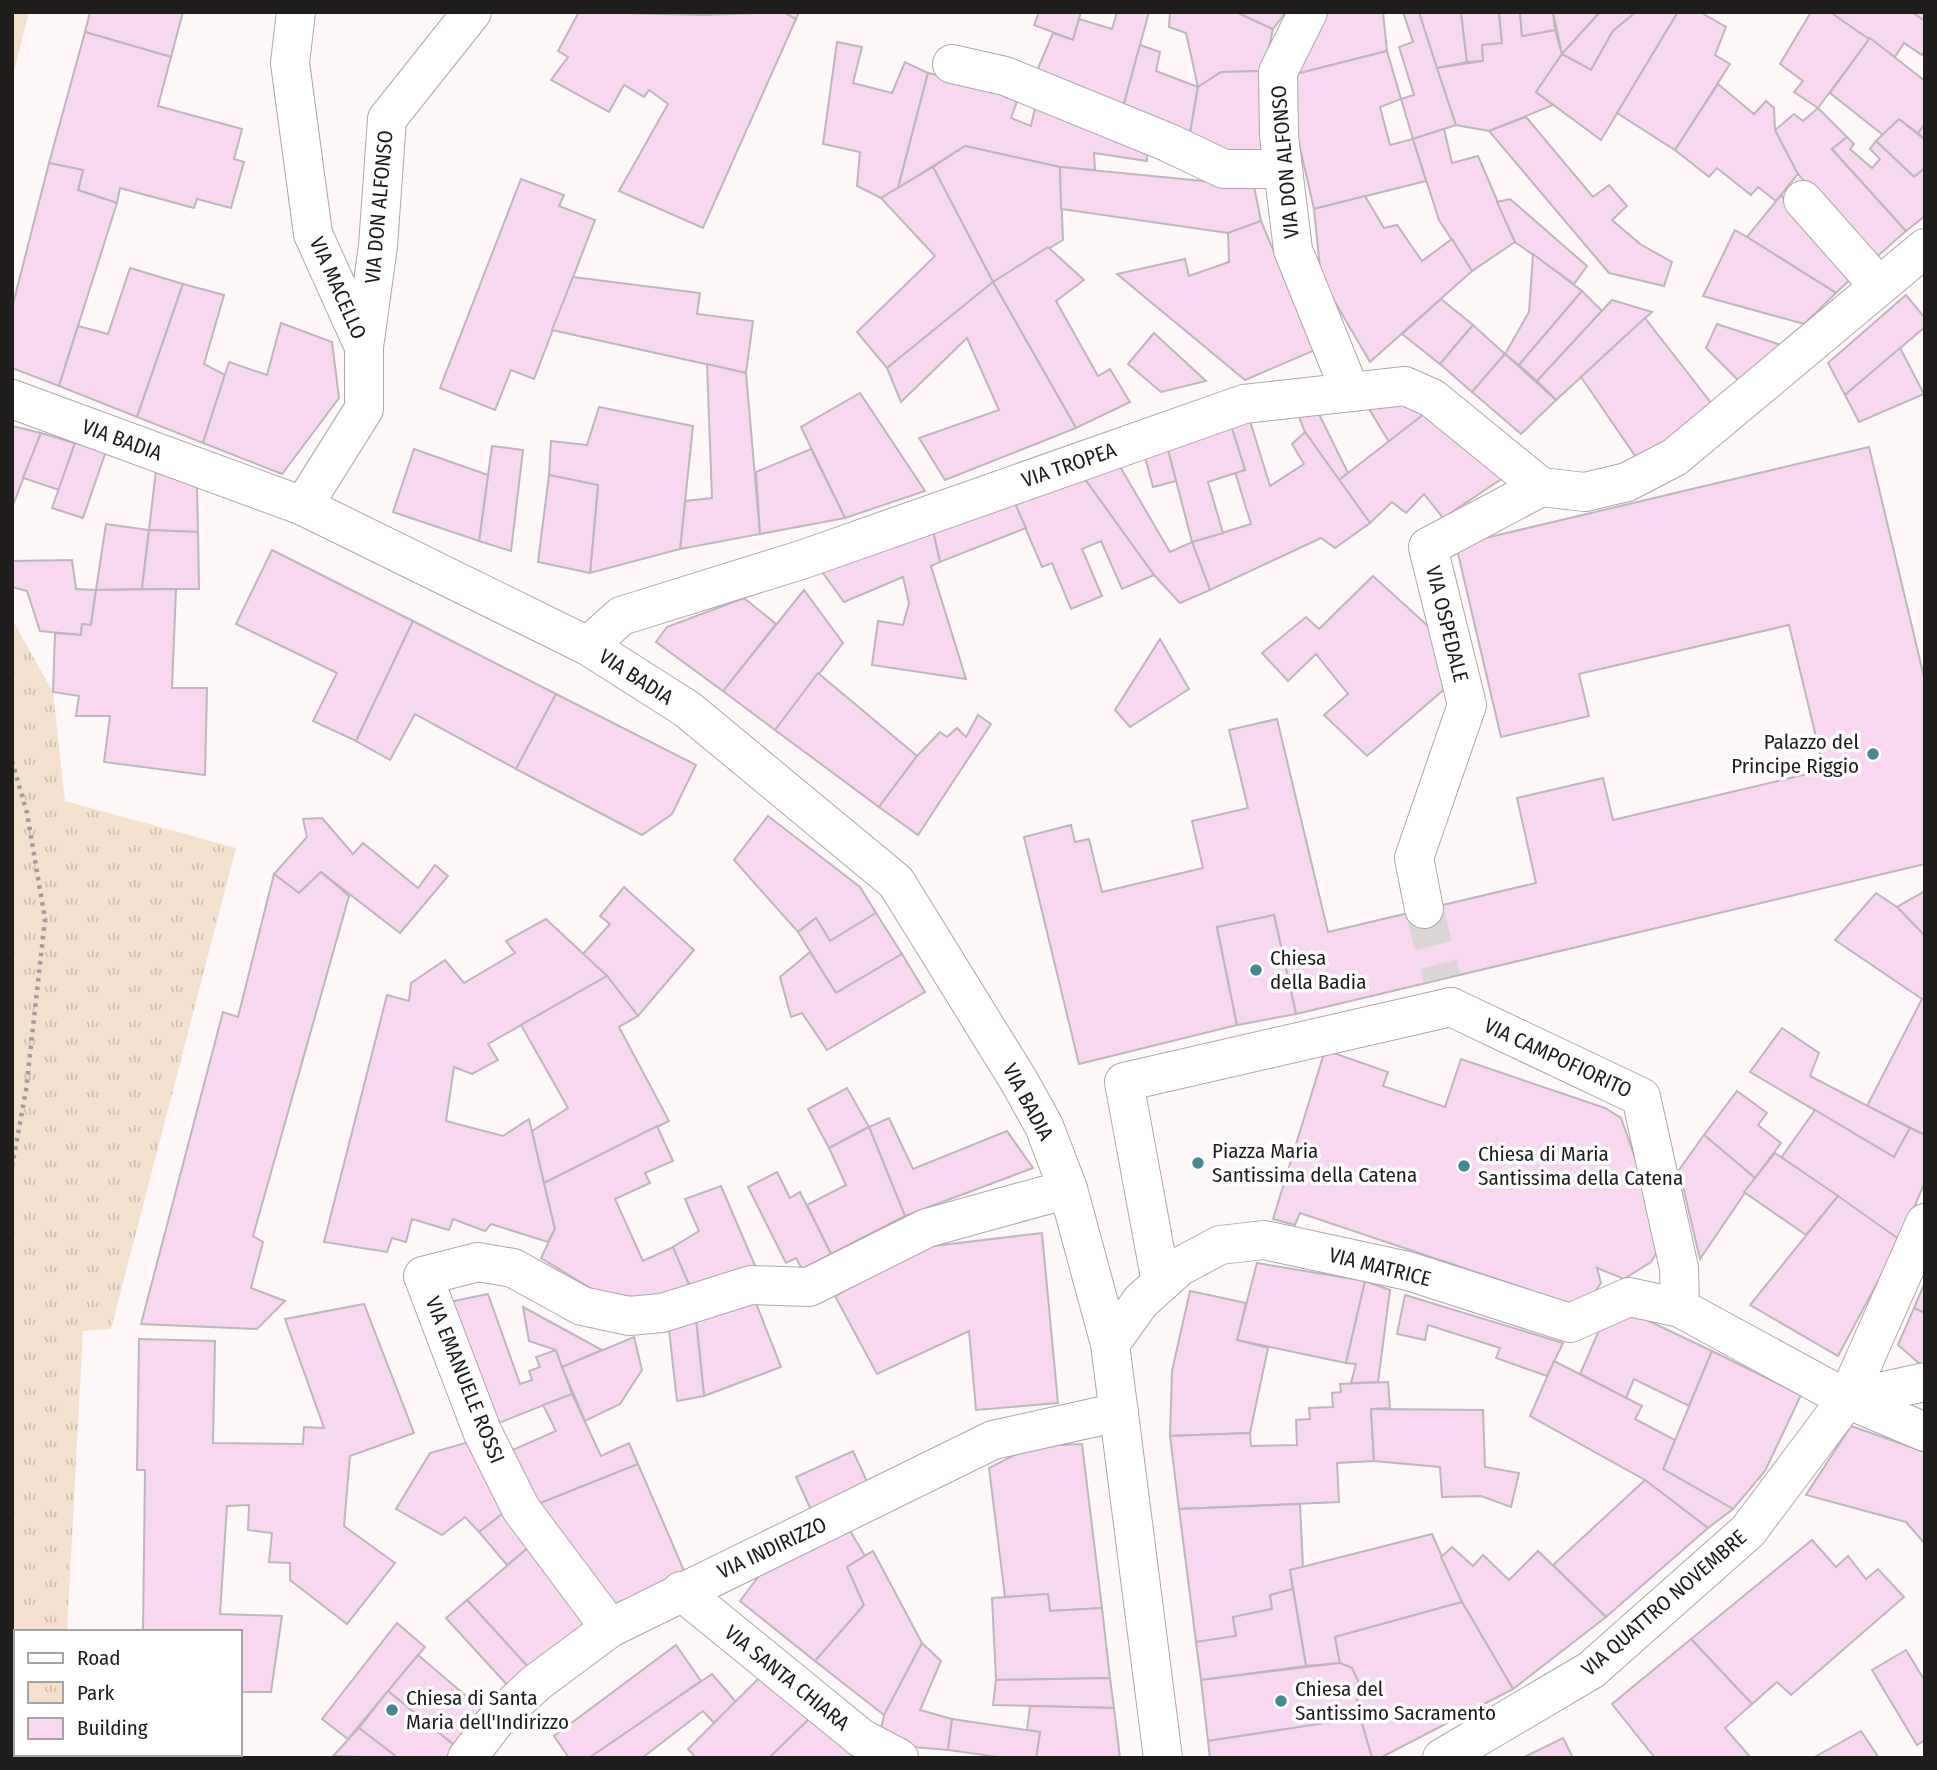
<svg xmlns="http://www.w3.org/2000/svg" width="1937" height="1770" font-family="'Fira Sans Condensed',sans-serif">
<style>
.green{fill:#f3e1ce}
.park{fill:url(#park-tufts)}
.building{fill:#f7d8f0;stroke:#beb7bc;stroke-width:2}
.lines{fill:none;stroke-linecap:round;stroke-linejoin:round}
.minor-tunnel{stroke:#ddd6d7;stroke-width:38;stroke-dasharray:38 19;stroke-linecap:butt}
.minor-casing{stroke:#afa7a8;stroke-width:40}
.path{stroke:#a29c9d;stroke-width:4.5;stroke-dasharray:3.5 5;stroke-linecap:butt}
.minor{stroke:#fff;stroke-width:38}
.poi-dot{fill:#438a92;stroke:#fff;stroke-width:2.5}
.labels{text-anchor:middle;stroke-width:7;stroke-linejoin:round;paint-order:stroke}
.street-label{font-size:21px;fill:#1f1c1c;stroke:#fff}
.poi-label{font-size:21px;fill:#1f1c1c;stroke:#fff;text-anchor:start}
</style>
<defs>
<pattern id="park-tufts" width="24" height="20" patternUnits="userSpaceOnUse" patternTransform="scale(1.75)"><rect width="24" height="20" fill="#f3e1ce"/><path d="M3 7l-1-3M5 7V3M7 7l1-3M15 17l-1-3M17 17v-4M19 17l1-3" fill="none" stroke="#d0c0b0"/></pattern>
</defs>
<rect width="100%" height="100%" fill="#fef7f8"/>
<path class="green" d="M12 12H29L12 79Z"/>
<path class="park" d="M12 619 53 692 65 801 236 848 111 1329 83 1331 67 1632H16V1684H12Z"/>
<g class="building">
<path d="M90 12H183L171 57 85 32Z"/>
<path d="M579 12 704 15 784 12 796 19 703 228 619 191 668 104 649 90 644 97 624 85 609 112 551 80 568 57 558 51Z"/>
<path d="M784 12H799L796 19Z"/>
<path d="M1039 12H1081L1073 40 1034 25Z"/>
<path d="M1117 12H1149L1122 111 1036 73 1053 33 1073 40 1079 19 1112 29Z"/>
<path d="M1170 12H1236L1273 29 1264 71 1221 72 1198 87 1186 33 1169 27Z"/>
<path d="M1236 12H1286L1273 29Z"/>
<path d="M1327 12H1383L1387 51 1296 74Z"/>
<path d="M1403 12H1419L1456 125 1413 139 1401 99 1414 95 1399 47 1413 42Z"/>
<path d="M1419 12H1461L1467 62 1437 68Z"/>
<path d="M1461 12H1499L1502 43 1482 45 1483 61 1467 62Z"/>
<path d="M1499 12H1520L1522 36 1555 30 1562 54 1536 92 1553 105 1489 131 1456 125 1437 68 1483 61 1482 45 1502 43Z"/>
<path d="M1520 12H1553L1555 30 1522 36Z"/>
<path d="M1553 12H1600L1562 54Z"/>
<path d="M1600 12H1636L1613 31 1591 70 1562 54Z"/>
<path d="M1636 12H1678L1601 140 1536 92 1562 54 1591 70 1613 31Z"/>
<path d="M1678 12H1700L1726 27 1715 55 1730 64 1675 150 1617 113Z"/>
<path d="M1811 12H1830L1870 38 1818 108 1794 92 1803 81 1780 64Z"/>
<path d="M1830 12H1912L1925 21V50L1922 55 1904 43 1895 57Z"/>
<path d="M1912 12H1925V21Z"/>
<path d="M85 32 171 57 158 106 242 129 234 159 244 162 231 208 197 199 194 208 120 188 117 203 78 190 83 170 49 163Z"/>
<path d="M1870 38 1925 81V124L1918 133 1899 119 1883 135 1830 93Z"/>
<path d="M837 42 862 47 853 83 892 93 905 62 928 73 898 188 881 198 857 186 860 152 823 144Z"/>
<path d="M1140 45 1160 52 1156 71 1198 87 1189 139 1122 111Z"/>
<path d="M1387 51 1401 99 1380 107 1390 145 1413 139 1426 181 1314 209 1292 113 1296 74Z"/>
<path d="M1264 71 1262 156 1217 154 1189 139 1198 87 1221 72Z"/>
<path d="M928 73 1020 93 1011 118 1031 126 1037 99 1146 141 1147 161 1094 153 1095 170 1060 167 965 146 898 188Z"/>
<path d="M1718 84 1754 114 1766 101 1774 108 1775 130 1798 174 1776 201 1758 187 1751 195 1717 168 1709 177 1675 150Z"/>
<path d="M1818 108 1847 137 1832 149 1906 231 1872 261 1798 174 1775 130 1794 114 1803 121Z"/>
<path d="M1526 117 1593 197 1609 185 1627 206 1612 220 1640 244 1672 262 1664 286 1609 273 1489 131Z"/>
<path d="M1899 119 1925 140V168L1914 177 1876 141Z"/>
<path d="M1925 124V140L1918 133Z"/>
<path d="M1444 129 1452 163 1478 156 1515 242 1472 271 1439 220 1413 139Z"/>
<path d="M1847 137 1854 144 1850 149 1872 168 1880 159 1870 149 1876 141 1914 177 1925 168V216L1906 231 1832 149Z"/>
<path d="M965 146 1060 167 1063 240 993 282 933 167Z"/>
<path d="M49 163 83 170 78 190 117 203 59 386 12 368V308Z"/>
<path d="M933 167 993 282 887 368 857 332 935 256 881 198Z"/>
<path d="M1060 167 1254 186 1261 221 1228 233 1061 209Z"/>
<path d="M521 179 564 195 559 206 595 220 534 379 511 370 495 410 440 388Z"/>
<path d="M1781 195 1856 274 1836 293 1747 237Z"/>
<path d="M1365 196 1384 228 1397 225 1422 261 1452 239 1472 271 1370 362 1321 278 1314 209Z"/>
<path d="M1510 199 1587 266 1574 284 1515 242 1497 202Z"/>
<path d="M1261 221 1315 350 1245 380 1117 274 1185 259 1189 276 1229 262 1228 233Z"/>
<path d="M1735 230 1747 237 1836 293 1804 324 1703 296Z"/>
<path d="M1048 247 1084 280 1056 301 1098 376 1110 369 1130 402 1076 428 993 282Z"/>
<path d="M1533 254 1582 291 1519 365 1505 354 1529 312Z"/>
<path d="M130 268 183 284 137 417 59 386 78 326 108 334Z"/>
<path d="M573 277 700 293 697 314 753 321 746 373 552 330Z"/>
<path d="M993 282 1076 428 945 480 919 438 999 410 967 338 901 402 887 368Z"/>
<path d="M183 284 224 295 204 364 225 375 203 443 137 417Z"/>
<path d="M1582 291 1602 311 1537 381 1519 365Z"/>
<path d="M1906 295 1925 318V327L1845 395 1828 363Z"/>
<path d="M1441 299 1473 325 1440 364 1402 334Z"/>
<path d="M1612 300 1652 312 1556 400 1537 381Z"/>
<path d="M1645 318 1715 408 1638 460 1581 377Z"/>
<path d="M281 323 332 342 339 398 282 474 203 443 229 362 267 375Z"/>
<path d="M1717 324 1781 345 1741 383 1706 348Z"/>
<path d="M1473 325 1505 354 1472 392 1440 364Z"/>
<path d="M1154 333 1206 381 1161 392 1128 364Z"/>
<path d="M1900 348 1924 394 1859 422 1845 395Z"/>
<path d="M1505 354 1556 400 1521 434 1472 392Z"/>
<path d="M707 364 746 373 760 534 680 549 685 501 712 498Z"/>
<path d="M860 393 925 491 845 518 801 427Z"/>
<path d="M1411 400 1424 414 1389 442 1366 404Z"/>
<path d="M599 407 693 426 680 549 590 573 598 485 549 475 551 441 587 445Z"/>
<path d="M1316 408 1348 473 1339 480 1305 432 1297 412Z"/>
<path d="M1424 414 1503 478 1443 518 1424 494 1406 513 1392 502 1370 523 1339 480Z"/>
<path d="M1250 421 1270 486 1304 464 1292 444 1305 432 1370 523 1335 548 1321 538 1210 590 1192 542 1251 524 1235 472 1245 470 1231 425Z"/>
<path d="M1231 425 1245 470 1208 482 1223 533 1192 542 1166 442Z"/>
<path d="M12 426 41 433 13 505 12 504Z"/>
<path d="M41 433 75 443 59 490 23 478Z"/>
<path d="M1166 442 1176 481 1153 487 1143 449Z"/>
<path d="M75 443 106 451 83 518 52 508Z"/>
<path d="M492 446 523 450 511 551 479 541Z"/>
<path d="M1869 447 1925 681V864L1296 1014 1274 915 1217 927 1237 1025 1079 1064 1024 837 1071 825 1075 842 1089 839 1102 892 1203 868 1192 821 1248 808 1229 730 1277 719 1328 932 1536 883 1517 798 1603 778 1613 820 1824 770 1789 625 1579 674 1589 716 1501 737 1456 545Z"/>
<path d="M414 449 488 475 479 541 393 512Z"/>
<path d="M811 449 845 518 760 534 756 472Z"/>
<path d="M1115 458 1170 552 1192 542 1210 590 1180 603 1154 575 1079 471Z"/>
<path d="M156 470 197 486 198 532 149 530Z"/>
<path d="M1079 471 1154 575 1122 589 1101 541 1082 549 1102 596 1071 609 1052 563 1042 567 1012 497Z"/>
<path d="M549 475 598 485 590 573 538 562Z"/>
<path d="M1012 497 1026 528 940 562 932 527Z"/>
<path d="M106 524 149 530 142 589 96 590Z"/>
<path d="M932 527 940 562 931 566 966 679 872 665 878 621 903 625 909 603 903 577 844 602 820 569Z"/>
<path d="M149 530 198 532 199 589H142Z"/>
<path d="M272 550 413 621 356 741 313 721 337 673 236 624Z"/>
<path d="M72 560 76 589 96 590 91 625 82 624 81 635 40 631 27 591 12 587V561Z"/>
<path d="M1373 576 1439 636 1448 686 1367 756 1324 715 1348 694 1316 654 1288 681 1262 653 1306 617 1319 629Z"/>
<path d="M176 589 172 688H207L205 775 104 762 110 716H76L79 696 53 692 55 633 81 635 82 624 91 625 96 590Z"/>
<path d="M804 590 843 643 775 730 723 691Z"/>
<path d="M744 598 776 624 723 691 656 642 667 627Z"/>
<path d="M413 621 556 694 516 769 415 714 390 760 356 741Z"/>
<path d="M1160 639 1189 689 1130 727 1115 710Z"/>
<path d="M818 673 917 756 879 807 775 730Z"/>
<path d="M556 694 696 765 672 814 642 835 516 769Z"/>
<path d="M978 715 991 724 918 835 879 807 917 756 940 732 947 737 957 728 966 737Z"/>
<path d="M768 816 860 887 876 913 830 941 816 918 798 932 734 860Z"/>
<path d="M322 818 353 854 363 843 418 888 435 865 448 876 400 933 321 872 299 893 274 874 307 837 303 819Z"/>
<path d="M321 872 349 896 253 1236 263 1242 251 1288 285 1301 257 1329 141 1324 223 1012 238 1017 274 874 299 893Z"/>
<path d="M624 887 694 950 638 1016 607 976 583 954 610 924 600 916Z"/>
<path d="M1925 891V936L1897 907Z"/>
<path d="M1876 893 1897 907 1925 936V1135L1867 1106 1922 999 1835 940Z"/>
<path d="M876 913 902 954 836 993 798 932 816 918 830 941Z"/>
<path d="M1274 915 1296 1014 1237 1025 1217 927Z"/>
<path d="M546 919 607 976 488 1044 498 1060 472 1074 454 1067 446 1121 503 1136 529 1119 555 1229 548 1242 491 1224 485 1231 453 1219 449 1230 412 1219 406 1242 392 1238 387 1252 324 1242 387 995 409 1001 411 983 445 960 464 983 515 953 506 941Z"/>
<path d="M810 952 836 993 902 954 925 992 827 1050 802 1013 791 1017 780 977Z"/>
<path d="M607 976 638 1016 619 1027 669 1121 544 1183 532 1131 568 1108 521 1025Z"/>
<path d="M1782 1028 1819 1053 1810 1076 1910 1128 1894 1157 1750 1072Z"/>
<path d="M1325 1050 1388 1072 1383 1086 1445 1107 1461 1059 1605 1108 1621 1118 1661 1231 1660 1248 1651 1262 1624 1279 1597 1268 1601 1283 1590 1299 1568 1303 1300 1213 1295 1225 1273 1219Z"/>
<path d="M847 1088 869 1127 829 1148 808 1109Z"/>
<path d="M1737 1091 1767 1113 1758 1125 1781 1143 1755 1178 1704 1135Z"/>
<path d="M1815 1110 1894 1157 1910 1128 1925 1135V1182L1900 1240 1781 1158Z"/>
<path d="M889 1118 913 1169 1007 1131 1033 1168 905 1216 869 1127Z"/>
<path d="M657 1126 673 1161 645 1173 650 1183 615 1199 643 1261 673 1247 691 1289 661 1301 595 1291 541 1258 555 1229 544 1183Z"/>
<path d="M869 1127 905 1216 831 1254 807 1205 846 1185 829 1148Z"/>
<path d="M1704 1135 1755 1178 1700 1259 1679 1170Z"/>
<path d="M1775 1153 1838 1196 1806 1235 1744 1192Z"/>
<path d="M777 1172 790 1198 800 1192 831 1254 802 1269 796 1258 786 1263 748 1187Z"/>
<path d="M721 1186 756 1268 691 1289 673 1247 699 1231 685 1199Z"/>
<path d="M1838 1196 1900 1240 1838 1356 1750 1305Z"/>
<path d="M1042 1233 1058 1403 976 1410 969 1331 877 1374 835 1296 925 1247Z"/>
<path d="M1257 1263 1365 1281 1346 1363 1237 1340Z"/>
<path d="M1365 1281 1390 1290 1378 1382 1351 1383 1356 1364 1346 1363Z"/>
<path d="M1925 1282V1313L1914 1308Z"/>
<path d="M1190 1291 1246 1303 1237 1340 1268 1348 1250 1433 1170 1436 1172 1371Z"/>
<path d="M488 1294 520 1384 532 1380 529 1371 540 1367 536 1357 556 1350 572 1394 496 1424 449 1302Z"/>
<path d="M1405 1295 1563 1343 1547 1376 1496 1358 1500 1348 1428 1325 1425 1340 1397 1334Z"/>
<path d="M754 1298 781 1367 704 1396 696 1319Z"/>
<path d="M364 1304 414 1433 350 1456 344 1526 395 1563 347 1624 290 1580V1563L269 1562 272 1533 248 1530 249 1505 227 1506 220 1614 282 1616 271 1692H240V1632H143L145 1470H137L139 1339 215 1341 213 1443 303 1444 304 1427 324 1428 285 1319Z"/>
<path d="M523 1307 602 1350 562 1367 556 1350 529 1341Z"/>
<path d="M1914 1308 1925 1313V1364L1921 1365 1898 1345Z"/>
<path d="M1630 1312 1712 1351 1689 1406 1634 1379 1626 1398 1580 1374 1601 1326Z"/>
<path d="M696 1319 704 1396 677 1401 668 1321Z"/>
<path d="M634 1337 642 1370 620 1404 585 1421 562 1367Z"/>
<path d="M1712 1351 1801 1395 1765 1471 1733 1509 1663 1469Z"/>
<path d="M1554 1361 1642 1406 1635 1419 1675 1440 1663 1469 1733 1509 1708 1528 1645 1480 1530 1416Z"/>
<path d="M1388 1382 1390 1408 1371 1409 1374 1461 1337 1463 1339 1502 1179 1509 1170 1436 1250 1433 1251 1446 1297 1445 1296 1420 1310 1419 1309 1408 1333 1407 1332 1393 1341 1392 1340 1384Z"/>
<path d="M572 1394 601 1456 629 1443 638 1464 533 1506 508 1452 556 1431 543 1405Z"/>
<path d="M1371 1409 1483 1410 1485 1467 1519 1473 1511 1507 1481 1496 1442 1497 1440 1467 1374 1461Z"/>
<path d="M1851 1426 1925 1452V1544L1906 1522 1806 1495Z"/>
<path d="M476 1440 506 1511 479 1532 465 1517 442 1535 396 1509 430 1453Z"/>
<path d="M1082 1444 1102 1608 1050 1611 1048 1594 1005 1597 989 1468 1032 1446Z"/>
<path d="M853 1451 869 1486 812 1512 796 1477Z"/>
<path d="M638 1464 685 1573 618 1608 533 1506Z"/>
<path d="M1645 1480 1708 1528 1606 1617 1553 1565Z"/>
<path d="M1300 1504 1303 1567 1290 1570 1293 1589 1270 1595 1272 1609 1233 1617 1236 1636 1196 1642 1179 1509Z"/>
<path d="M506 1511 529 1547 507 1565 479 1532Z"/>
<path d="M849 1529 865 1556 847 1567 864 1605 815 1661 740 1601 764 1569Z"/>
<path d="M1432 1534 1462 1602 1335 1637 1340 1663 1306 1666 1290 1570Z"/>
<path d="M1812 1540 1836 1567 1848 1556 1866 1579 1878 1569 1904 1597 1791 1695 1777 1682 1752 1704 1691 1639Z"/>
<path d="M529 1547 589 1624 530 1669 467 1600Z"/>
<path d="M1452 1547 1473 1566 1483 1555 1509 1580 1538 1551 1606 1617 1513 1689 1462 1602 1441 1557Z"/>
<path d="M873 1551 922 1643 884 1715 815 1661 864 1605 847 1567Z"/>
<path d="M1293 1589 1306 1666 1201 1680 1196 1642 1236 1636 1233 1617 1272 1609 1270 1595Z"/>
<path d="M1048 1594 1050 1611 1102 1608 1110 1678 996 1680 992 1598Z"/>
<path d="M467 1600 530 1669 510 1688 446 1618Z"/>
<path d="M1462 1602 1513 1689 1380 1758H1372L1357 1706 1358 1681 1352 1668 1340 1663 1335 1637Z"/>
<path d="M397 1623 425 1647 348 1739 322 1719Z"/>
<path d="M1691 1639 1752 1704 1725 1728 1751 1758H1655L1612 1704Z"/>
<path d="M922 1643 941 1661 920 1710 952 1719 948 1750 913 1747 881 1729 884 1715Z"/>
<path d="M676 1645 701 1681 589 1758H569L554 1736Z"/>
<path d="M1906 1650 1925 1681V1740L1917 1745 1872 1670Z"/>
<path d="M418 1655 485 1712 455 1746 388 1691Z"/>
<path d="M1340 1663 1352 1668 1358 1681 1357 1706 1344 1720 1208 1741 1201 1680Z"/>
<path d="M712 1674 736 1702 714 1723 703 1711 642 1758H589Z"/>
<path d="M761 1676 810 1718 769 1758H696L688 1749Z"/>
<path d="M1110 1678 1114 1708 993 1705 996 1680Z"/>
<path d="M388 1691 455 1746 446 1758H398L359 1728Z"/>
<path d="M1030 1706 1114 1708 1120 1758H1036L1040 1732 1027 1730Z"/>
<path d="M1357 1706 1372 1758H1210L1208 1741 1344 1720Z"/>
<path d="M810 1718 857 1758H769Z"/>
<path d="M952 1719 1040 1732 1036 1758H1005L948 1750Z"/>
<path d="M359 1728 398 1758 333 1756Z"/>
<path d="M1861 1731 1879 1758H1813Z"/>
<path d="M1563 1738 1573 1758H1522Z"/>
<rect x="32" y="1754" width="87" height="4"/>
</g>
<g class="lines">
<path class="minor-tunnel" d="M1424 909 1442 978"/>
<g class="minor-casing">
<g id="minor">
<path d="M296 12 290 63 313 234 364 347V409L303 506"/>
<path d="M1308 12 1278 72 1279 136 1293 250 1350 391"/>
<path d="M952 64 1005 76 1167 142 1224 169H1283"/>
<path d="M1803 200 1879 286"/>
<path d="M364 347 378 246 387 119 472 12"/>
<path d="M12 399 303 506 588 646 687 709 896 882 1019 1081 1044 1126 1068 1189 1110 1344 1163 1758"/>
<path d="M588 646 621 616 804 559 1244 404 1405 386 1432 398 1541 487"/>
<path d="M1424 909 1414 858 1467 705 1428 547 1541 487 1585 492 1627 482 1675 457 1925 248"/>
<path d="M1451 1007 1641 1097 1679 1268 1680 1308"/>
<path d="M1161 1283 1124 1082 1451 1007"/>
<path d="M1110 1344 1141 1301 1179 1267 1220 1245 1264 1240 1408 1271 1570 1323 1629 1297 1680 1308 1847 1399 1925 1432"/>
<path d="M1847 1399 1925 1382"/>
<path d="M681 1591 861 1738 899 1758"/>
<path d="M610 1628 521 1509 482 1431 423 1276 478 1262 513 1268 582 1306 629 1316 662 1313 751 1285 809 1287 927 1228 1068 1189"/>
<path d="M467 1758 497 1719 536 1683 610 1628 993 1440 1119 1412"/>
<path d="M1442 1758 1591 1670 1748 1531 1847 1399 1925 1223"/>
</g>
</g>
<path class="path" d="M12 761 27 813 45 919 26 1090 12 1167"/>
<use href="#minor" class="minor"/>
</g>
<g class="poi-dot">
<circle cx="1873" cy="754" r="7"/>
<circle cx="1256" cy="970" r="7"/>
<circle cx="1198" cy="1163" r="7"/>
<circle cx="1464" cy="1166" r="7"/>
<circle cx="1281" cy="1701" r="7"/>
<circle cx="392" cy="1710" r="7"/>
</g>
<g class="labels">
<g class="street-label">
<text transform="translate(1285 162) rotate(-95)" y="7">VIA DON ALFONSO</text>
<text transform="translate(379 207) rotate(-85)" y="7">VIA DON ALFONSO</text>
<text transform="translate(338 288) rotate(66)" y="7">VIA MACELLO</text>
<text transform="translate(122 440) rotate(20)" y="7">VIA BADIA</text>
<text transform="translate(1069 465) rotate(-19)" y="7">VIA TROPEA</text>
<text transform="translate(1447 624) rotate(76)" y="7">VIA OSPEDALE</text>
<text transform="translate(636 677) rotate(33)" y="7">VIA BADIA</text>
<text transform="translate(1558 1058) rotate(25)" y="7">VIA CAMPOFIORITO</text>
<text transform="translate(1028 1102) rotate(62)" y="7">VIA BADIA</text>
<text transform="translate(1380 1267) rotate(14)" y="7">VIA MATRICE</text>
<text transform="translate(465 1380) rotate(68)" y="7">VIA EMANUELE ROSSI</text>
<text transform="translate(772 1548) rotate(-25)" y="7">VIA INDIRIZZO</text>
<text transform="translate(1664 1603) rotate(-41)" y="7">VIA QUATTRO NOVEMBRE</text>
<text transform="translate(787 1678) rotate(39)" y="7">VIA SANTA CHIARA</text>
</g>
<g class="poi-label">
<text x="1859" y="749" text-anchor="end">Palazzo del<tspan x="1859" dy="24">Principe Riggio</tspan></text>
<text x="1270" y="965">Chiesa<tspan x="1270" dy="24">della Badia</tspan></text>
<text x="1212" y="1158">Piazza Maria<tspan x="1212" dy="24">Santissima della Catena</tspan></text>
<text x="1478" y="1161">Chiesa di Maria<tspan x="1478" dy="24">Santissima della Catena</tspan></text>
<text x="1295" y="1696">Chiesa del<tspan x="1295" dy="24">Santissimo Sacramento</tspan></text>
<text x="406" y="1705">Chiesa di Santa<tspan x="406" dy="24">Maria dell'Indirizzo</tspan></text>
</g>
</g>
<rect width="1937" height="1770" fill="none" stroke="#1f1c1c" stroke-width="28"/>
<rect x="14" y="1630" width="228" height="126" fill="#ffffff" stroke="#a5a4a4" stroke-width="2"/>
<rect x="28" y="1653" width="35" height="10" fill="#ffffff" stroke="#a5a4a4" stroke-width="2"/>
<text x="77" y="1665" font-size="21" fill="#1f1c1c">Road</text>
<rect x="28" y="1682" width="35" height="21" fill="url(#park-tufts)" stroke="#a5a4a4" stroke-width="2"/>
<text x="77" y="1700" font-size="21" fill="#1f1c1c">Park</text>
<rect x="28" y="1718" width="35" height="21" fill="#f7d8f0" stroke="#a5a4a4" stroke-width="2"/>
<text x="77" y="1735" font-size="21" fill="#1f1c1c">Building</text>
</svg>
